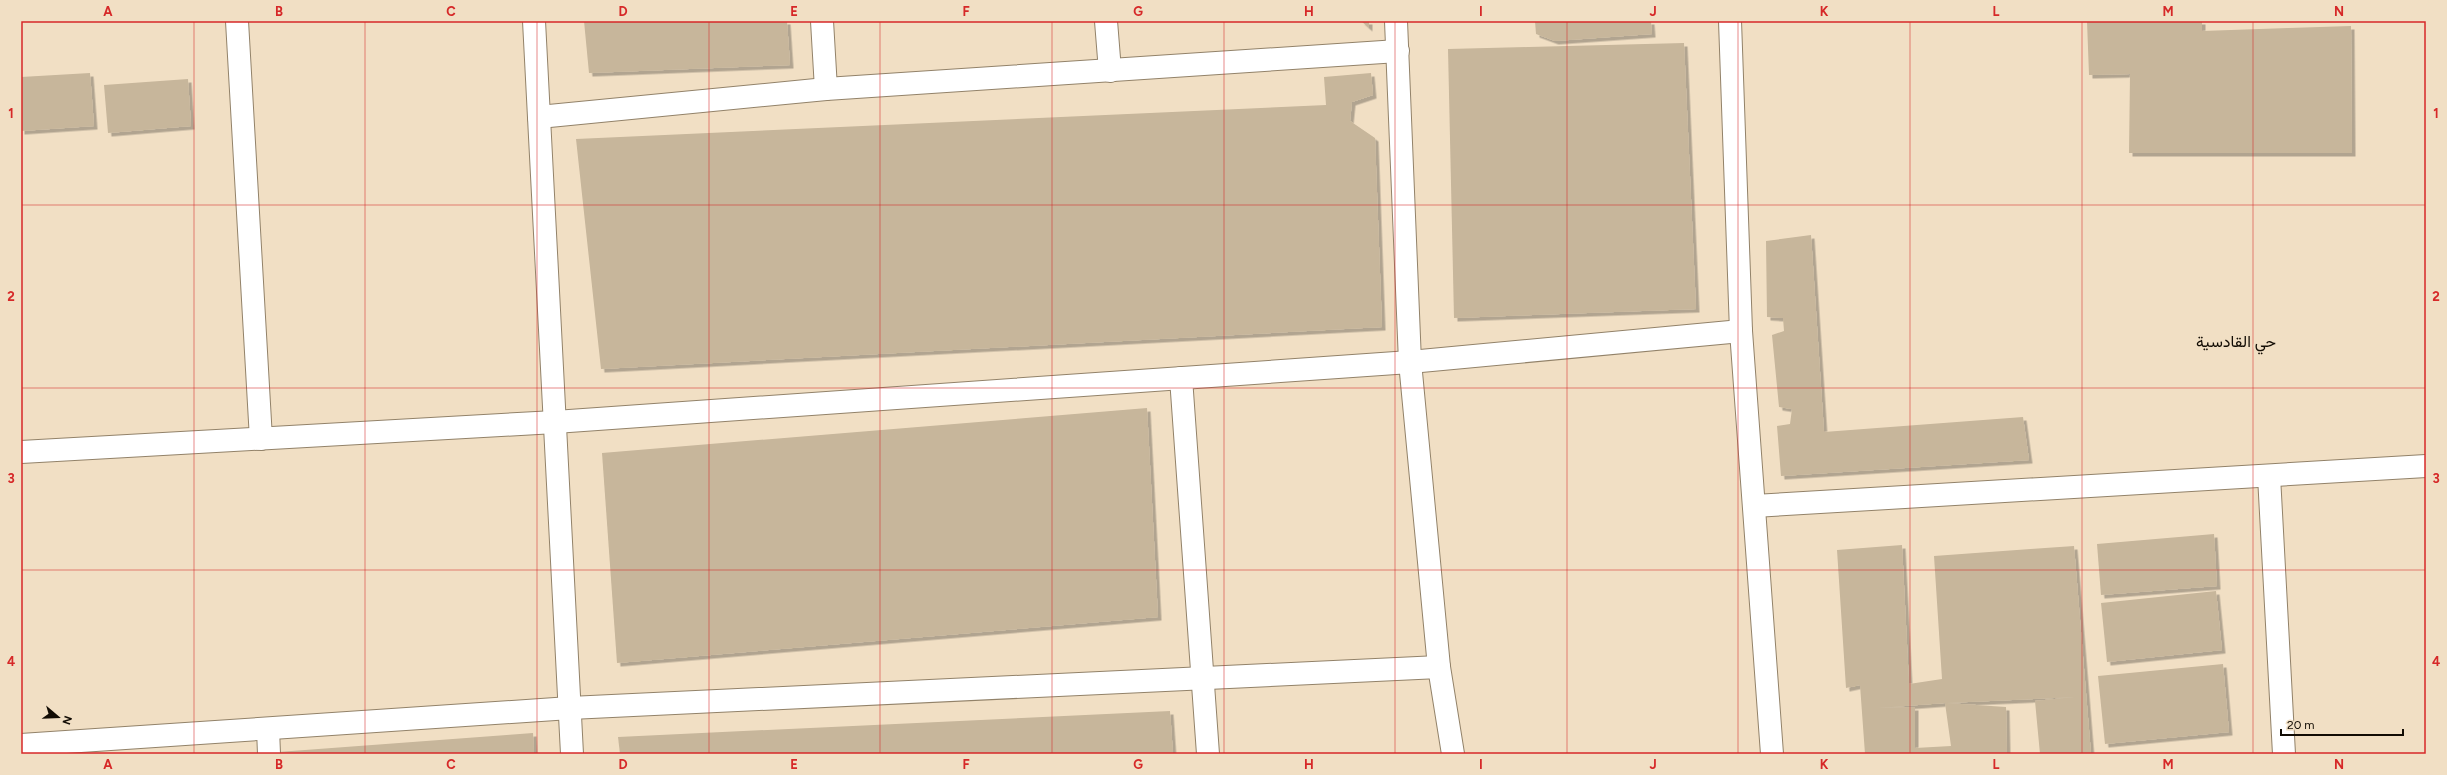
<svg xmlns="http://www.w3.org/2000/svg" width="2447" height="775" font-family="Figtree,Vazirmatn,sans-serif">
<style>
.building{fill:#c7b69b;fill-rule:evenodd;filter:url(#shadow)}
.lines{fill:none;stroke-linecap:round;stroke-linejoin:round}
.minor-casing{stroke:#928269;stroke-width:24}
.minor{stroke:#fff;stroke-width:22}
.grid{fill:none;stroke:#d62828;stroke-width:1;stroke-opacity:0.55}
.labels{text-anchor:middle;stroke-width:4;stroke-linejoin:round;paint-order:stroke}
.neighbourhood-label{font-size:16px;fill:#120c04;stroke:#f1dfc4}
.neatline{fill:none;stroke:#d62828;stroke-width:1.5}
.grid-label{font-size:13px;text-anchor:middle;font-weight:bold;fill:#d62828}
</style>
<defs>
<filter id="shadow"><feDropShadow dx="3.5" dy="3.5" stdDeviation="0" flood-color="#0004"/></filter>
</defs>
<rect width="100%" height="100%" fill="#f1dfc4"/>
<g class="building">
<path d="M584 21H787L790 65 589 73Z"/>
<path d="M1361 21H1369V28Z"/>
<path d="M1535 21H1651L1652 34 1555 41 1536 34Z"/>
<path d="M2087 21H2202V31L2351 26 2352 153H2129L2130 74 2089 75Z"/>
<path d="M1684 43 1696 309 1454 318 1448 49Z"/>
<path d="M90 73 94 126 21 131V77Z"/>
<path d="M1371 73 1373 95 1352 102 1350 121 1375 138 1382 327 601 369 576 139 1326 105 1324 77Z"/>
<path d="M188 79 191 126 108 133 104 85Z"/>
<path d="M1811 235 1824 432 2023 417 2029 460 1781 476 1777 426 1790 424 1792 409 1779 407 1772 335 1784 331 1783 318 1767 317 1766 241Z"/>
<path d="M1147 408 1158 617 617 663 602 453Z"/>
<path d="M2214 534 2217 586 2101 595 2097 544Z"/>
<path d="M1902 545 1909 684 1942 679 1934 556 2074 546 2091 754H2040L2035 701 2075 697 1946 703 2006 707 2007 754H1865L1860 685 1846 688 1837 550ZM1945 703 1951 746 1915 748V707L1878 708Z"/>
<path d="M2216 591 2222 650 2107 662 2101 603Z"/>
<path d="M2223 664 2229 732 2105 744 2098 676Z"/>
<path d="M1170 711 1173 754H620L618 737Z"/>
<path d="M533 733 534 754H278V752Z"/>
</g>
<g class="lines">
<g class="minor-casing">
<g id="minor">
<path d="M237 21 261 439"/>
<path d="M534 21 572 754"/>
<path d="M822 21 826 89"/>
<path d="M1106 21 1110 71"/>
<path d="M1396 21 1410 362 1439 667 1453 754"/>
<path d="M1730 21 1741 331 1772 754"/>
<path d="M539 117 826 89 1398 51"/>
<path d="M1181 378 1208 754"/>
<path d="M21 452 555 422 1410 362 1741 331"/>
<path d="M2269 476 2284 754"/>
<path d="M1754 506 2426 466"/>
<path d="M268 729 269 754"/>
<path d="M21 745 570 708 1439 667"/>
</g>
</g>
<use href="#minor" class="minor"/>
</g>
<path class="grid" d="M194 21V754M365 21V754M537 21V754M709 21V754M880 21V754M1052 21V754M1224 21V754M1395 21V754M1567 21V754M1738 21V754M1910 21V754M2082 21V754M2253 21V754M21 205H2426M21 388H2426M21 570H2426"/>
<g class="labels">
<g class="neighbourhood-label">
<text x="2236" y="347">حي القادسية</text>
</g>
</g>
<rect width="2447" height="775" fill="none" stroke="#f1dfc4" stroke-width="44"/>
<g transform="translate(58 717) rotate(109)" stroke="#f1dfc4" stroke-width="3" paint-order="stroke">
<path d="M0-3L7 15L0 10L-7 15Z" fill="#120c04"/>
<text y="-6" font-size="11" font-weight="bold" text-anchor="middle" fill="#120c04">N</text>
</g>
<path d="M2281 729v6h122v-6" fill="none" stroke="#120c04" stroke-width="2"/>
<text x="2287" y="729" font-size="12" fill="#120c04" stroke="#f1dfc4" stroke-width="3" paint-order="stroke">20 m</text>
<rect x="22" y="22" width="2403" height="731" class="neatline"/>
<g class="grid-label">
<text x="108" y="16">A</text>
<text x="279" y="16">B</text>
<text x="451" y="16">C</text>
<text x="623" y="16">D</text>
<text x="794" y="16">E</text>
<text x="966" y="16">F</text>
<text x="1138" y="16">G</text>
<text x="1309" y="16">H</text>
<text x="1481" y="16">I</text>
<text x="1653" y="16">J</text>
<text x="1824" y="16">K</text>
<text x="1996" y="16">L</text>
<text x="2168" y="16">M</text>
<text x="2339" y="16">N</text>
<text x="11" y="118">1</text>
<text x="2436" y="118">1</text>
<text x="11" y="301">2</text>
<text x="2436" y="301">2</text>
<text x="11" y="483">3</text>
<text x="2436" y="483">3</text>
<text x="11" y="666">4</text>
<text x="2436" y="666">4</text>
<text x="108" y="769">A</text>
<text x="279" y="769">B</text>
<text x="451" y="769">C</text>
<text x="623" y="769">D</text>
<text x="794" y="769">E</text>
<text x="966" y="769">F</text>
<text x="1138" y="769">G</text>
<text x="1309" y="769">H</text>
<text x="1481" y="769">I</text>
<text x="1653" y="769">J</text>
<text x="1824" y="769">K</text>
<text x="1996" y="769">L</text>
<text x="2168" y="769">M</text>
<text x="2339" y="769">N</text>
</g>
</svg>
